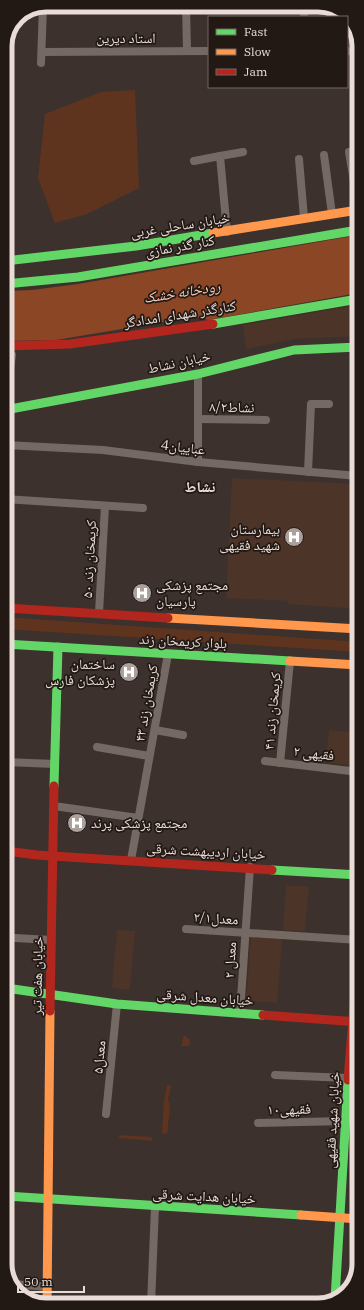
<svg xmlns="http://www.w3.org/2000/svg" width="364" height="1310" font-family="'IBM Plex Serif','Noto Naskh Arabic',serif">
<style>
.built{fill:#4c3429}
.green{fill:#5f341f}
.water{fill:#8b4625}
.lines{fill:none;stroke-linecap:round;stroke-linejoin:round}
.street{stroke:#756963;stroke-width:8}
.fast{stroke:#63d668;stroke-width:9}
.slow{stroke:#ff974d;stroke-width:9}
.jam{stroke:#b3261e;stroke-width:9}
.labels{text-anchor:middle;stroke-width:3.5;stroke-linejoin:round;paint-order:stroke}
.street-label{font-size:14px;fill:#e9dcd7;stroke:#221915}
.poi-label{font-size:14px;fill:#e9dcd7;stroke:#221915;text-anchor:end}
.water-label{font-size:15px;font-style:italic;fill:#f7cbb8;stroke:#221915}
.neighbourhood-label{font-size:15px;font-weight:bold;fill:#e9dcd7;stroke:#221915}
.rim{fill:none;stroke:#e9dcd7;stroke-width:5}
</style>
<rect width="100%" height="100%" fill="#3c312c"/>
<g class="built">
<path d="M358 305V336L295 339 246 349 243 325Z"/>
<path d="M232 478 358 484 359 609 288 604V601L226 598Z"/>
<path d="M329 730 359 733 358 766 326 762Z"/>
<path d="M286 885 309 887 305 931 283 930Z"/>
<path d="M117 930 135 931 130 990 112 988Z"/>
<path d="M251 937 282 939 277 1003 246 1001Z"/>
</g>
<g class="green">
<path d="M135 90 139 188 87 214 55 223 38 178 45 114 101 92Z"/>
<path d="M5 617 359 642V652L5 629Z"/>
<path d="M184 1035 190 1040 189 1046H181Z"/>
<path d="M167 1085H171L168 1099 170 1107 167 1134 162 1133 164 1101Z"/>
<path d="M119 1135 152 1137V1141L119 1138Z"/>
</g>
<path class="water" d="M358 235V293L209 320 194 317 56 340 5 341V291L32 290 78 284Z"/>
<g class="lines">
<g class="street">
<path d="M186 5 187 51"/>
<path d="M304 17 305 5"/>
<path d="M336 17V11"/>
<path d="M347 51 358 52"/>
<path d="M42 52 209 51"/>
<path d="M41 63 43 6"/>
<path d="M349 152 358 205"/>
<path d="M324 155 332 214"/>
<path d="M220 156 243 152"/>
<path d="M299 159 304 218"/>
<path d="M194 161 220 156 227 232"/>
<path d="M5 406 12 355"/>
<path d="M198 419 266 420"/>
<path d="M5 445 103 450 198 462 358 476"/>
<path d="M198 462V374"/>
<path d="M308 472 311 404H329"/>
<path d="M5 499 143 508"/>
<path d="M99 613 105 506"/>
<path d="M155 730 183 735"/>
<path d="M97 747 149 756"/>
<path d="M265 761 359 772"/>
<path d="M5 762 55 764"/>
<path d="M280 763 290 661"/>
<path d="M54 806 138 818"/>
<path d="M131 860 168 654"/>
<path d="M186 929 359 940"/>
<path d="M15 938 51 940"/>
<path d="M240 1013 250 867"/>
<path d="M275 1075 348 1078"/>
<path d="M106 1114 117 1004"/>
<path d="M258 1123 345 1121"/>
<path d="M13 1284 47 1287"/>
<path d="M151 1304 155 1207"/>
</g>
<g class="fast">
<path d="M5 261 136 246 213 233"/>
<path d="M5 284 78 277 358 230"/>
<path d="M213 324 358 299"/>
<path d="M5 410 198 374 294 350 358 347"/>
<path d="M5 644 290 661"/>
<path d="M54 786 58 647"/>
<path d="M272 870 359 875"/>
<path d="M6 988 117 1004 263 1015"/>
<path d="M6 1196 301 1215"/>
<path d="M335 1299 348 1080"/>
</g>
<g class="slow">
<path d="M213 233 358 210"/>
<path d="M168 618 359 629"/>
<path d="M290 661 359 665"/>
<path d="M301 1215 359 1219"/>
<path d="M47 1305 50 1011"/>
</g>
<g class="jam">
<path d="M5 346 70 344 213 324"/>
<path d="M5 608 168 618"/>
<path d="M6 851 37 855 272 870"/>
<path d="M50 1011 54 786"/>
<path d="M263 1015 358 1022"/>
<path d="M348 1080 359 944"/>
</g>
</g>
<defs>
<g id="hospital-disc" transform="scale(1)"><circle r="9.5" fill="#aca09b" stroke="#221915"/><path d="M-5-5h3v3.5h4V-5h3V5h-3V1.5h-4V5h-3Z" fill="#fff"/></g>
</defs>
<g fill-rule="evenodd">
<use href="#hospital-disc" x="294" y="537"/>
<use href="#hospital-disc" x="142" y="593"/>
<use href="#hospital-disc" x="129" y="672"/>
<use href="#hospital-disc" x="77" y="823"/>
</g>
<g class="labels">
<g class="street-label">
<text x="126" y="43">استاد دیرین</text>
<text transform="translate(180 225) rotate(-9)" y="5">خیابان ساحلی غربی</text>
<text transform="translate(180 246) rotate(-10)" y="5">کنار گذر نمازی</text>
<text transform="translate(180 314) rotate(-9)" y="5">کنارگذر شهدای امدادگر</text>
<text transform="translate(179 362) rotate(-12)" y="5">خیابان نشاط</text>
<text transform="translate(232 407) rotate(1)" y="5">نشاط۸/۲</text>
<text transform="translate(183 447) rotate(7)" y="5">عباییان4</text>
<text transform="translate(89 559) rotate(-87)" y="5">کریمخان زند ۵۰</text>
<text transform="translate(183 641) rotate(3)" y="5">بلوار کریمخان زند</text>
<text transform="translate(146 703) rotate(-80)" y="5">کریمخان زند ۴۳</text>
<text transform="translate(272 711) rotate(-85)" y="5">کریمخان زند ۴۱</text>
<text transform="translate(314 753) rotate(7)" y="5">۲ فقیهی</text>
<text transform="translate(206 851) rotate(3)" y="5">خیابان اردیبهشت شرقی</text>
<text transform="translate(216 918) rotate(4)" y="5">۲/۱معدل</text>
<text transform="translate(230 960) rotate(-86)" y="5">معدل ۲</text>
<text transform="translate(37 976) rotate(-89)" y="5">خیابان هفت تیر</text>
<text transform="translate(205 997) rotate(4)" y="5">خیابان معدل شرقی</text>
<text transform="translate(99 1057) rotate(-85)" y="5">معدل۵</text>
<text transform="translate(289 1109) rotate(-1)" y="5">فقیهی۱۰</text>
<text transform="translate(332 1120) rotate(-87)" y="5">خیابان شهید فقیهی</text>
<text transform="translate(204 1196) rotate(3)" y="5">خیابان هدایت شرقی</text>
</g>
<g class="poi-label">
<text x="280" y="534">بیمارستان<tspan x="280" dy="16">شهید فقیهی</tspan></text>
<text x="156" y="590" text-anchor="start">مجتمع پزشکی<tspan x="156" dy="16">پارسیان</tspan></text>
<text x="115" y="669">ساختمان<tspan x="115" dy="16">پزشکان فارس</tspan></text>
<text x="91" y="828" text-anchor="start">مجتمع پزشکی پرند</text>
</g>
<g class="water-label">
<text transform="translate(182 292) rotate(-9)" y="5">رودخانه خشک</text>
</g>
<g class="neighbourhood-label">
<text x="200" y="492">نشاط</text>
</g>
</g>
<path d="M0 0H364V1310H0ZM46 12H318A34 34 0 0 1 352 46V1264A34 34 0 0 1 318 1298H46A34 34 0 0 1 12 1264V46A34 34 0 0 1 46 12Z" fill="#221915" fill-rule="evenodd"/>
<path class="rim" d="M46 12H318A34 34 0 0 1 352 46V1264A34 34 0 0 1 318 1298H46A34 34 0 0 1 12 1264V46A34 34 0 0 1 46 12Z"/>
<rect x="208" y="16" width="140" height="72" fill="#221915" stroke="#726763"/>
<rect x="216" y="29" width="20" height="6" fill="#63d668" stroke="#726763"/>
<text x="244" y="36" font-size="12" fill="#e9dcd7">Fast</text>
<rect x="216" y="49" width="20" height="6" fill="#ff974d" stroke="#726763"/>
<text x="244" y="56" font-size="12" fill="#e9dcd7">Slow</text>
<rect x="216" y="69" width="20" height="6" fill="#b3261e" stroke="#726763"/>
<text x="244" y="76" font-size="12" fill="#e9dcd7">Jam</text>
<path d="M18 1286v6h66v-6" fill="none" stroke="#e9dcd7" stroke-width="2"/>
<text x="24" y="1286" font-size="12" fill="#e9dcd7" stroke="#221915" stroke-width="3" paint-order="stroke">50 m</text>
</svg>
